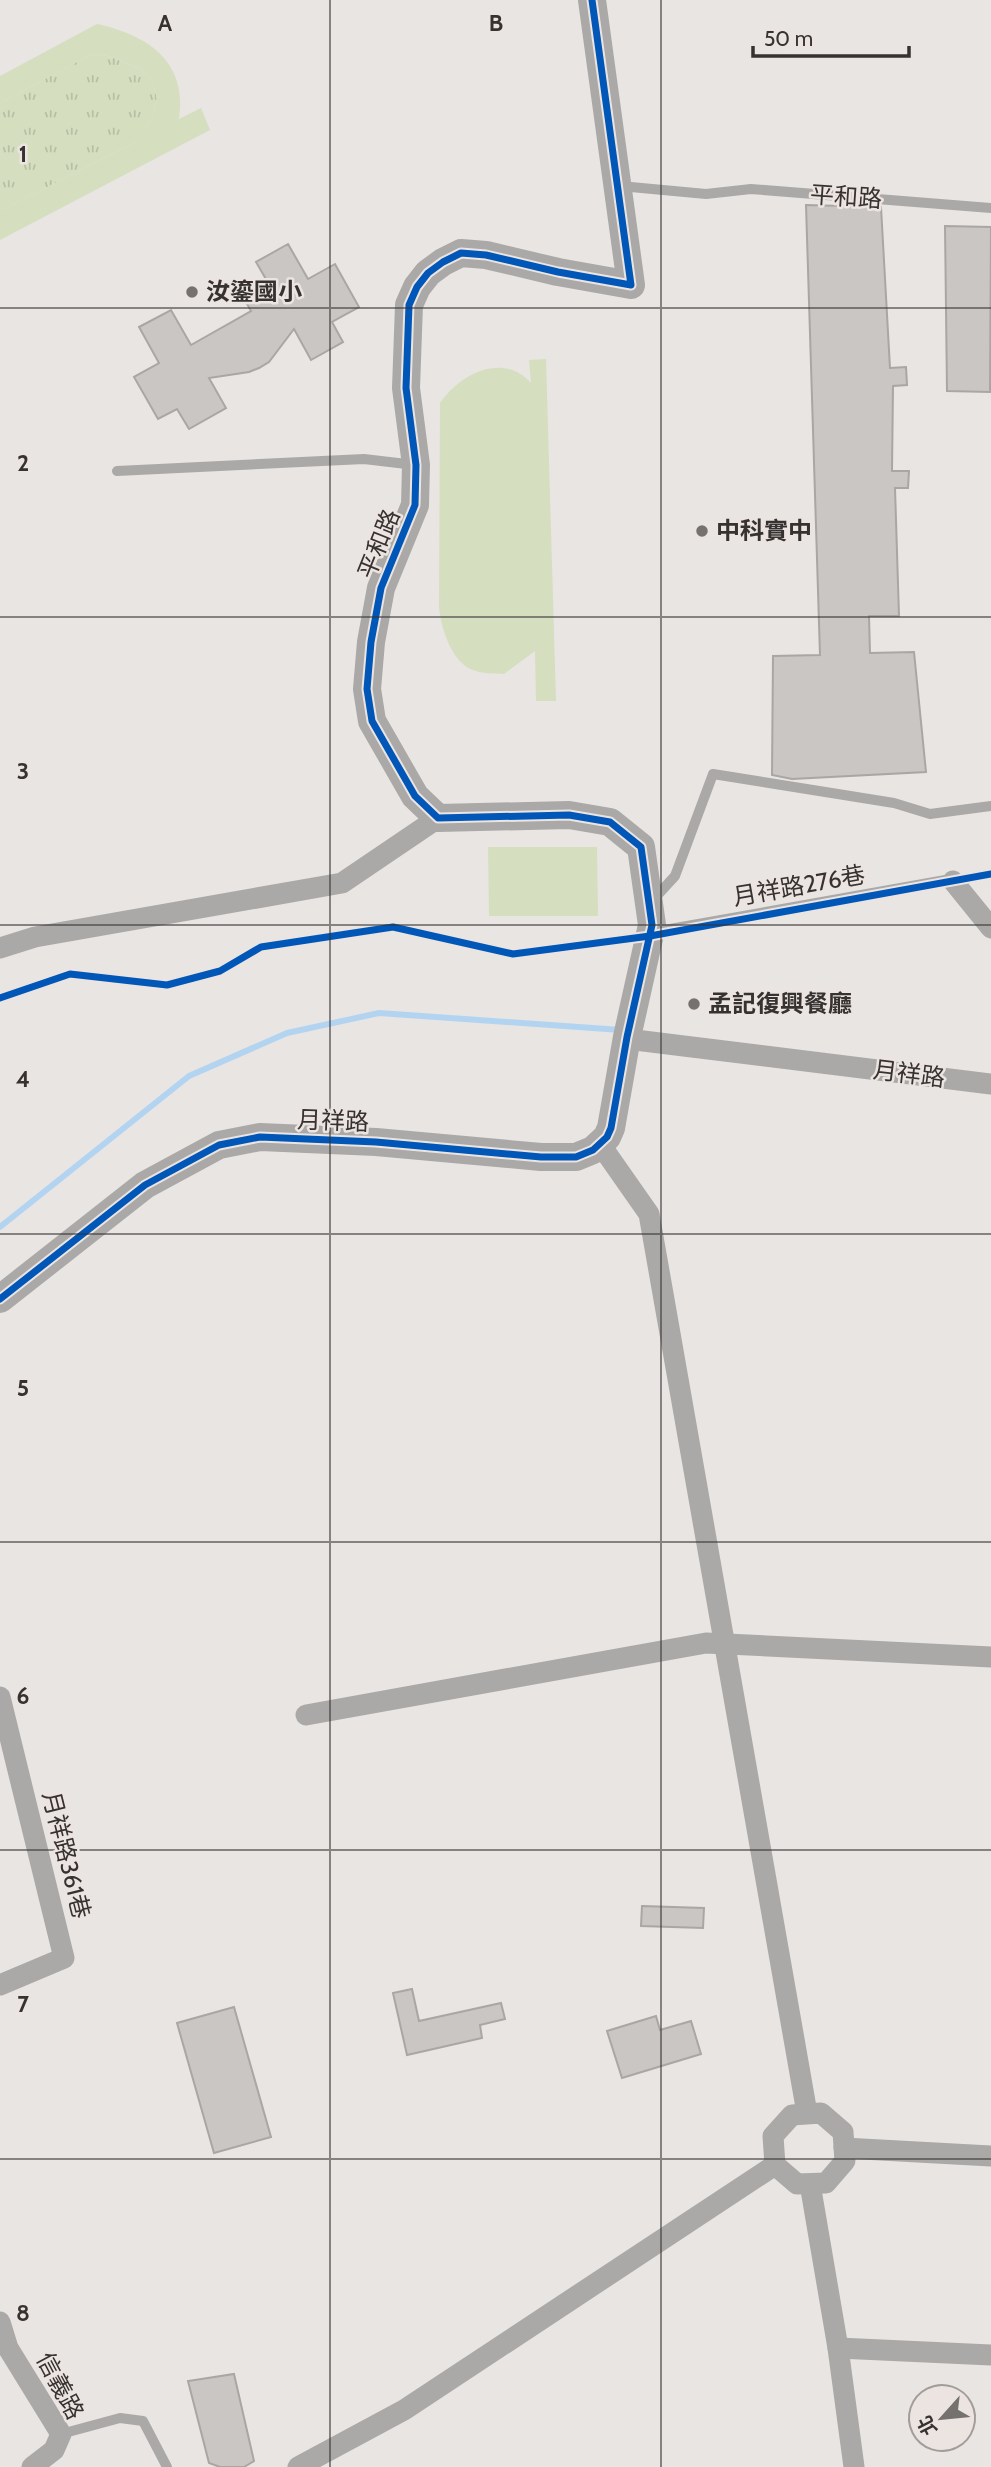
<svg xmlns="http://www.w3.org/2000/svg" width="991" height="2467" font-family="Cabin,'Noto Sans TC',sans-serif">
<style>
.grass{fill:url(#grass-tufts)}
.pitch{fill:#d6dec0}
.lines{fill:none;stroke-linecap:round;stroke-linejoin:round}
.stream{stroke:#b3d4f1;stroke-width:6}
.building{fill:#c9c6c4;stroke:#a9a6a4;stroke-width:2}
.lane{stroke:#aba9a8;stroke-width:10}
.street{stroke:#aba9a8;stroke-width:21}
.secondary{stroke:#aba9a8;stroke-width:28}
.cycleway-casing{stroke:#ece4e0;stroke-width:11}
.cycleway{stroke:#0057b8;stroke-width:7}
.grid{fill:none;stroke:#353231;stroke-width:2;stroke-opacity:0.55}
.poi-dot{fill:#74716f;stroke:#ece4e0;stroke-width:2.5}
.labels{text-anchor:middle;stroke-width:5;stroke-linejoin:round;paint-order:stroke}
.street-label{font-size:24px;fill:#353231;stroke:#ece4e0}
.poi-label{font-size:24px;font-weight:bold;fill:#353231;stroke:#ece4e0;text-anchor:start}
.grid-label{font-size:23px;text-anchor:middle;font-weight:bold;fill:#353231;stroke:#ece4e0;stroke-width:5;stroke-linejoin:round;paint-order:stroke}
</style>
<defs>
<pattern id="grass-tufts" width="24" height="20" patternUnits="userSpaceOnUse" patternTransform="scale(1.75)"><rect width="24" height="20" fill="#d6dec0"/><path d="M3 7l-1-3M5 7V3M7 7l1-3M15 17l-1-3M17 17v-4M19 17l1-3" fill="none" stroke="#b8bfa5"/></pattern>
</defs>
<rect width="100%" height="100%" fill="#e9e5e3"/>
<path class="grass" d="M92 54 108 56 141 69 153 82 157 100 153 117 136 142 0 211V103Z"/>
<g class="pitch">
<path d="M97 24C148 35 188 62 179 119L201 108 210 130 0 240V211L136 142 153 117 157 100 153 82 141 69 108 56 92 54 0 103V76Z"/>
<path d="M546 359 556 701H536L535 651 504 674C495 673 484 674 476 671 452 665 441 628 439 607L440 403C461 373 503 352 531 383L529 360Z"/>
<path d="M488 847H597L598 916H489Z"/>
</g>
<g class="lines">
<path class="stream" d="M0 1227 189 1076 287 1033 379 1013 621 1030"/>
</g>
<g class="building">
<path d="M806 205 881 207 890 368 906 367 907 385 893 386 892 471H909L908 488H895L899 616H869L870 653 914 652 926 772 792 779 772 775 773 656 820 655Z"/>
<path d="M945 226 991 227 990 392 947 391Z"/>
<path d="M288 244 308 279 335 264 359 307 332 322 343 342 311 360 294 329 269 362 259 368 249 372 209 378 226 408 189 429 177 409 158 419 134 377 159 363 139 327 171 310 191 345 251 311 241 293 247 287 267 281 256 262Z"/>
<path d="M642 1906 704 1908 703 1928 641 1926Z"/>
<path d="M412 1989 419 2021 501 2003 505 2019 480 2025 482 2038 407 2055 393 1993Z"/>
<path d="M234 2007 271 2137 214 2153 177 2023Z"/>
<path d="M656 2016 660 2030 691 2021 701 2054 622 2078 607 2031Z"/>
<path d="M234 2374 254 2461 244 2467H220L209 2463 188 2381Z"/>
</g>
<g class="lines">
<g class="lane">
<path d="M620 186 706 194 751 189 991 208"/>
<path d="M117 471 364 459 415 465"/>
<path d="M652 901 675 876 713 774 894 803 930 814 991 806"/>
<path d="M653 932 951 879 953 881"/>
<path d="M61 2434 120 2418 143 2421 167 2467"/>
</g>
<g class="street">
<path d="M953 881 991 928"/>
<path d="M0 948 35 937 342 883 438 818"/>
<path d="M627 1039 991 1084"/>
<path d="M600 1144 649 1214 807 2113"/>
<path d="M0 1697 64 1958 0 1985"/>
<path d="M306 1715 706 1643 991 1657"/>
<path d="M821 2113 843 2132 845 2161 826 2183 797 2184 775 2165 773 2136 792 2115Z"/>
<path d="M844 2148 991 2156"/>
<path d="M810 2184 838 2348 854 2467"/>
<path d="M0 2322 8 2348 61 2434 54 2450 32 2467"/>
<path d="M838 2348 991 2355"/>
<path d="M298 2467 404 2410 775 2165"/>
</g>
<path class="secondary" d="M0 1299 145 1185 219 1145 260 1137 376 1142 541 1157H576L593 1150 607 1137 611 1128 627 1037 652 925 641 847 610 822 569 815 438 818 415 796 372 721 367 689 371 642 381 588 415 505 416 465 406 388 409 305 417 287 428 273 443 262 461 253 486 255 558 272 631 285 592 0"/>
<g class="cycleway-casing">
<g id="cycleway">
<path d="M0 998 70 974 167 985 220 971 261 947 393 927 513 954 650 936 991 874"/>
<path d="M0 1299 145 1185 219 1145 260 1137 376 1142 541 1157H576L593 1150 607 1137 611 1128 627 1037 652 925 641 847 610 822 569 815 438 818 415 796 372 721 367 689 371 642 381 588 415 505 416 465 406 388 409 305 417 287 428 273 443 262 461 253 486 255 558 272 631 285 592 0"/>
</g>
</g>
<use href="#cycleway" class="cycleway"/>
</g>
<path class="grid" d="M330 0V2467M661 0V2467M0 308H991M0 617H991M0 925H991M0 1234H991M0 1542H991M0 1850H991M0 2159H991"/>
<g class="poi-dot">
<circle cx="192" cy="292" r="7"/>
<circle cx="702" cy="531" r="7"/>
<circle cx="694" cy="1004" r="7"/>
</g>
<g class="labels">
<g class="street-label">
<text transform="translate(846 197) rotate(4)" y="8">平和路</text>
<text transform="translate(379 544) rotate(-68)" y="8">平和路</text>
<text transform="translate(799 886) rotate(-10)" y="8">月祥路276巷</text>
<text transform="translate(909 1074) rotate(7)" y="8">月祥路</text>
<text transform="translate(333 1121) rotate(2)" y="8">月祥路</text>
<text transform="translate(66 1855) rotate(76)" y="8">月祥路361巷</text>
<text transform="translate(60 2386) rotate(62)" y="8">信義路</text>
</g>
<g class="poi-label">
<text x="206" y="300">汝鎏國小</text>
<text x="716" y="539">中科實中</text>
<text x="708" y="1012">孟記復興餐廳</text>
</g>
</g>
<g class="grid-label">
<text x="165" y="31">A</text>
<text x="496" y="31">B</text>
<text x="23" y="162">1</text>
<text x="23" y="471">2</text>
<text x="23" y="779">3</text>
<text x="23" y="1087">4</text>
<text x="23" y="1396">5</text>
<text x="23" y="1704">6</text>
<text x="23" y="2012">7</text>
<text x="23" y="2321">8</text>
</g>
<g transform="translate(942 2418) rotate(243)"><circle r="33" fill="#ece4e0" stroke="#a39d9a" stroke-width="2"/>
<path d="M0-5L12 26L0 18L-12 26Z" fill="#74716f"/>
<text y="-10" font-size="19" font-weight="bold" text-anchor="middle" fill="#353231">北</text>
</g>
<path d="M753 46v10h156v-10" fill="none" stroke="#353231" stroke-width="3.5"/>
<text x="764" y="46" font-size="21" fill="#353231" stroke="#ece4e0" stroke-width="5" paint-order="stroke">50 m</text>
</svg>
